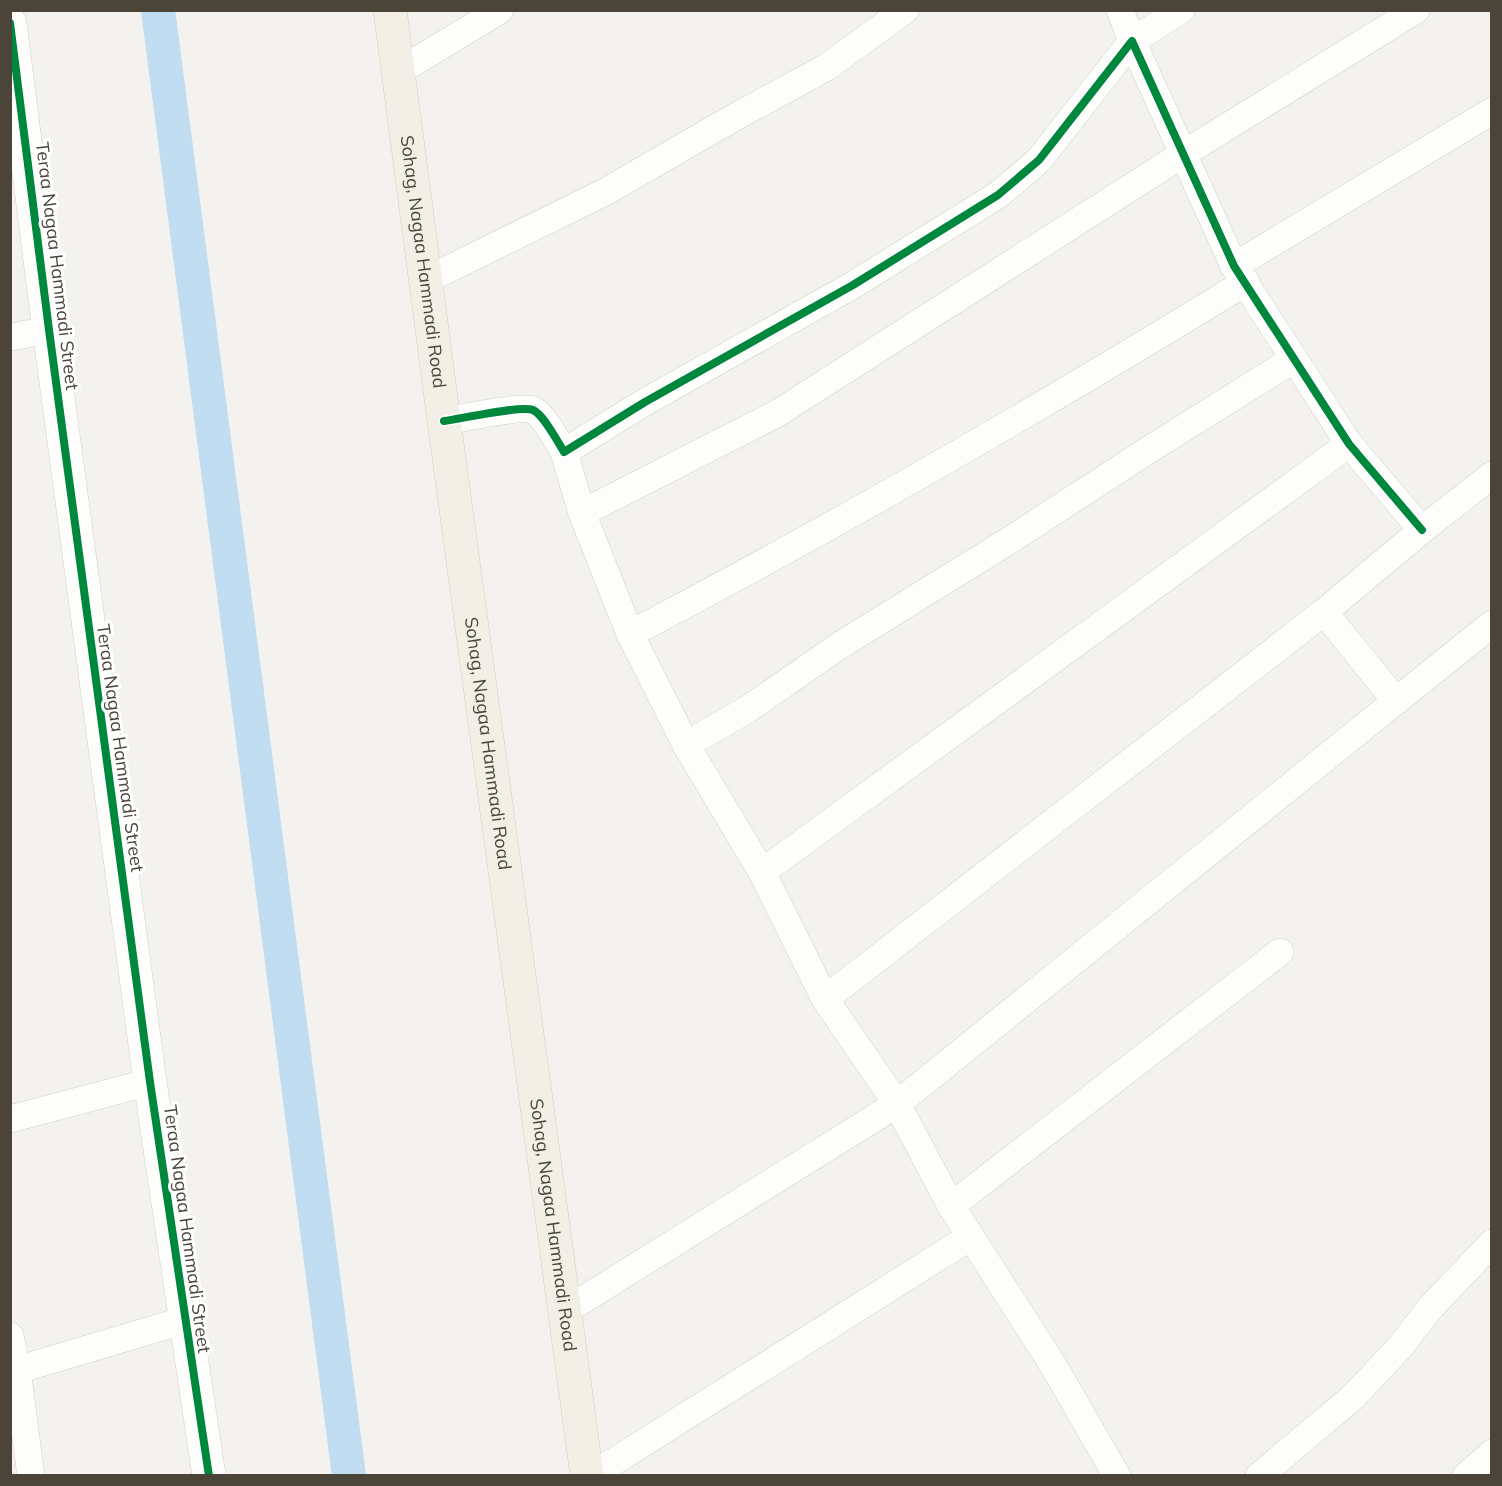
<svg xmlns="http://www.w3.org/2000/svg" width="1502" height="1486" font-family="Mulish,sans-serif">
<style>
.lines{fill:none;stroke-linecap:round;stroke-linejoin:round}
.canal{stroke:#c0ddf1;stroke-width:34}
.minor-casing{stroke:#d2d0cb;stroke-width:28}
.tertiary-casing{stroke:#d2d0cb;stroke-width:34}
.primary-casing{stroke:#d6cebb;stroke-width:34}
.minor{stroke:#fdfdfc;stroke-width:27}
.tertiary{stroke:#fdfdfc;stroke-width:33}
.primary{stroke:#f2efe6;stroke-width:33}
.cycleway-casing{stroke:#fff;stroke-width:11}
.cycleway{stroke:#00873e;stroke-width:8}
.labels{text-anchor:middle;stroke-width:6;stroke-linejoin:round;paint-order:stroke}
.street-label{font-size:18px;fill:#4b4439;stroke:#fff}
</style>
<rect width="100%" height="100%" fill="#f4f2ee"/>
<g class="lines">
<path class="canal" d="M158 10 349 1476"/>
<g class="minor-casing">
<g id="minor">
<path d="M1120 10 1132 41 1181 10"/>
<path d="M398 72 500 10"/>
<path d="M1234 266 1492 111"/>
<path d="M426 280 605 192 735 117 827 67 905 10"/>
<path d="M10 337 49 330"/>
<path d="M444 421C460 419 521 405 533 410 544 415 557 441 564 452L645 402 853 285 998 195 1039 160 1132 41 1234 266 1349 444 1422 530"/>
<path d="M564 452 582 513 630 634 686 745 762 872 825 999 897 1104 951 1206 1053 1365 1117 1476"/>
<path d="M582 513 778 413 1183 154 1416 10"/>
<path d="M630 634C840 524 1044 406 1246 282"/>
<path d="M1396 701 1492 624"/>
<path d="M686 745 748 709 839 646 1010 540 1150 449 1294 359"/>
<path d="M762 872 1349 444"/>
<path d="M825 999 1324 612 1422 530 1492 475"/>
<path d="M10 1119 150 1082"/>
<path d="M951 1206 1280 952"/>
<path d="M565 1311 897 1104 1396 701 1324 612"/>
<path d="M10 1336 17 1370 31 1476"/>
<path d="M17 1370 185 1320"/>
<path d="M591 1476 970 1237"/>
<path d="M1259 1476 1353 1397 1400 1347 1431 1307 1492 1243"/>
<path d="M1466 1476 1492 1453"/>
</g>
</g>
<g class="tertiary-casing">
<path id="tertiary" d="M10 23 49 330 150 1082 209 1476"/>
</g>
<g class="primary-casing">
<g id="primary">
<path id="s1" d="M390 10 444 421 587 1476"/>
</g>
</g>
<use href="#minor" class="minor"/>
<use href="#tertiary" class="tertiary"/>
<use href="#primary" class="primary"/>
<g class="cycleway-casing">
<g id="cycleway">
<path d="M10 23 49 330 150 1082 209 1476"/>
<path d="M444 421C460 419 521 405 533 410 544 415 557 441 564 452L645 402 853 285 998 195 1039 160 1132 41 1234 266 1349 444 1422 530"/>
</g>
</g>
<use href="#cycleway" class="cycleway"/>
</g>
<g class="labels">
<g class="street-label">
<text dy="6" stroke="none"><textPath href="#s1" startOffset="254">Sohag, Nagaa Hammadi Road</textPath></text>
<text transform="translate(57 266) rotate(83)" y="6">Teraa Nagaa Hammadi Street</text>
<text dy="6" stroke="none"><textPath href="#s1" startOffset="740">Sohag, Nagaa Hammadi Road</textPath></text>
<text transform="translate(120 748) rotate(82)" y="6">Teraa Nagaa Hammadi Street</text>
<text dy="6" stroke="none"><textPath href="#s1" startOffset="1226">Sohag, Nagaa Hammadi Road</textPath></text>
<text transform="translate(187 1229) rotate(82)" y="6">Teraa Nagaa Hammadi Street</text>
</g>
</g>
<rect width="1502" height="1486" fill="none" stroke="#4b4439" stroke-width="24"/>
</svg>
